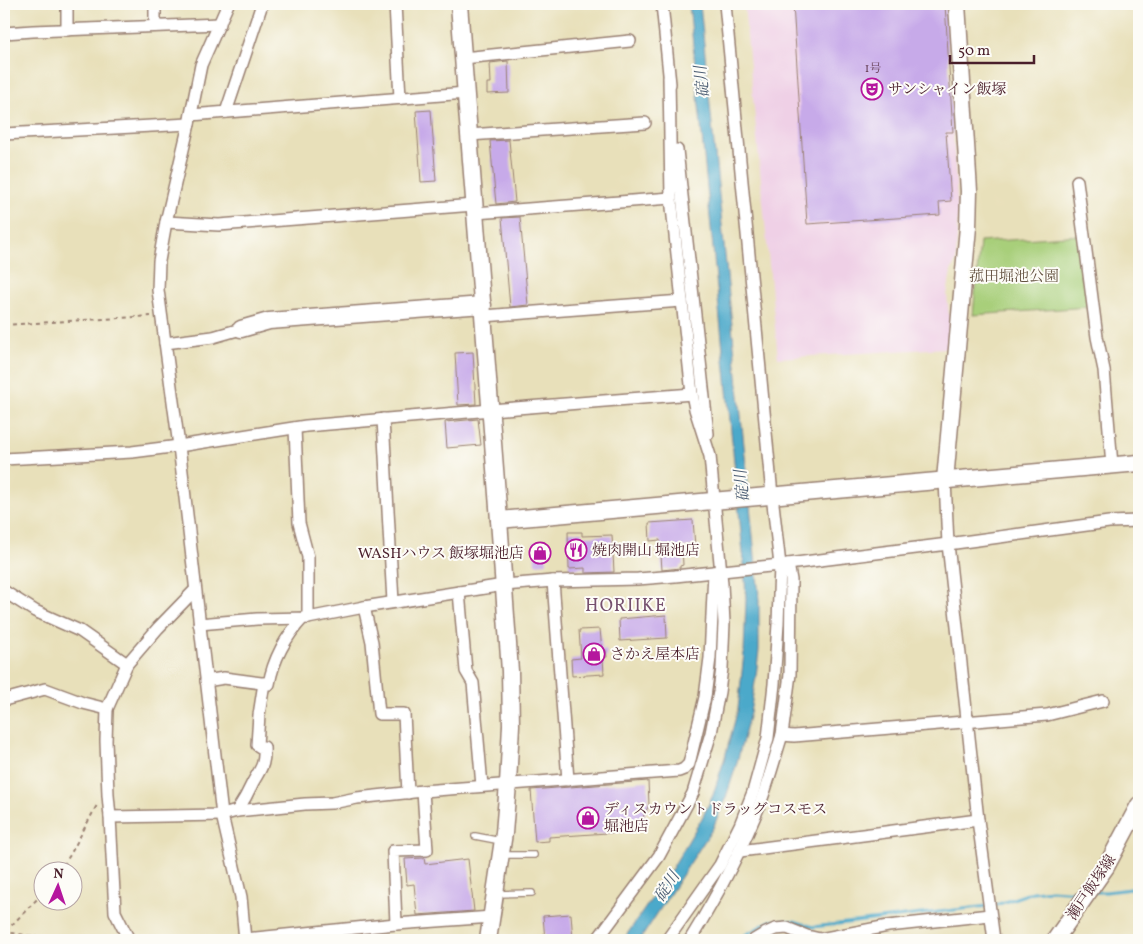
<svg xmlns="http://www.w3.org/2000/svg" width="1143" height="944" font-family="Vollkorn,'Noto Serif JP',serif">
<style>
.built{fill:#efd0e6}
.green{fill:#a8cf7a;stroke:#797752}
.water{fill:#4ca9ca;stroke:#4b647a}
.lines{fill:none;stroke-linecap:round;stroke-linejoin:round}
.stream{stroke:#4ca9ca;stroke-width:3}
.building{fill:#c7aae9}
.lane-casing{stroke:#998072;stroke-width:8}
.street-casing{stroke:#998072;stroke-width:14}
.secondary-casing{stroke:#998072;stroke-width:19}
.path{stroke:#998072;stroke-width:2;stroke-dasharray:4 4;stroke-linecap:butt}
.lane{stroke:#fff;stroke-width:5.5}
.street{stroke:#fff;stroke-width:11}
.secondary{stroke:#fff;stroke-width:16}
.labels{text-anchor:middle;stroke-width:4;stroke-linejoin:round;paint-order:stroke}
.number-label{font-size:12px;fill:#69425a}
.poi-label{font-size:15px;fill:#4a1f2b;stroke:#fdfcf7;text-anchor:start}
.park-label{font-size:15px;fill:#665443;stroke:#fdfcf7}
.street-label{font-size:15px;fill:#4a1f2b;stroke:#fdfcf7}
.water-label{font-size:16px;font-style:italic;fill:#4b5d73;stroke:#fdfcf7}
.quarter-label{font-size:18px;letter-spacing:1px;fill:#76506e;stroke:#fdfcf7}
</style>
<rect width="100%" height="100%" fill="#fdfcf7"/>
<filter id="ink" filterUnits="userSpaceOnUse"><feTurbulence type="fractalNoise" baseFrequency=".02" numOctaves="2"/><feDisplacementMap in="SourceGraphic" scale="10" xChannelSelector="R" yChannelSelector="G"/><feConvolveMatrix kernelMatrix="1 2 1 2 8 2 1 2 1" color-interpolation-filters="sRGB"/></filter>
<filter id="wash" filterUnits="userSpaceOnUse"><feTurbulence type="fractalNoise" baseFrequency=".0096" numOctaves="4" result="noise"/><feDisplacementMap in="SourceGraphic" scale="20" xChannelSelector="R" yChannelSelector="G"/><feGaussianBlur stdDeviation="1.12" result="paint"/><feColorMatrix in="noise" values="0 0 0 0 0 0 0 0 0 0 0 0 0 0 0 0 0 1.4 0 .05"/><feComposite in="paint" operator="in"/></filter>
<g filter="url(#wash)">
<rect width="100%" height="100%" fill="#e8e0ba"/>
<path class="built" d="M744 4H945L958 213 956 261 951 271 947 295 950 325 947 348 778 358Z"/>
<path class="green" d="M1081 235 1089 307 973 315 980 242Z"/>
<path class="water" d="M689 4H700L759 596V650L756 676 750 713 736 766 726 797 713 828 640 940H623L668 875 702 818 713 795 725 757 738 709 744 653 746 599 744 563Z"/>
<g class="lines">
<g class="stream">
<path d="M1094 892H1106L1139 888"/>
<path d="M736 940 770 921H794L813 927 996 905 1033 892 1051 890 1080 892"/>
</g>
</g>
<g id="blocks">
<g class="building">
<path d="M793 4H945L953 132H946L951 201 939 202 940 215 807 224Z"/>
<path d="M508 61 509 93 487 94V83H491L490 63Z"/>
<path d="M431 110 436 181 421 182 416 111Z"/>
<path d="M509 140 515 202 496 204 490 141Z"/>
<path d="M520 217 528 305 510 307 502 218Z"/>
<path d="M473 352 476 404 458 405 455 353Z"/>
<path d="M478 419 481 445 447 448 445 422Z"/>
<path d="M693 520 695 546 682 547 683 565 680 566V568L662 570 660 540 650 541 649 523Z"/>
<path d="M568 532H582V536L612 535 614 572 585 573V568L569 569Z"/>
<path d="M534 542H545L547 563 535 564Z"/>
<path d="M666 615 667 638 620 641 619 619Z"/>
<path d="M600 629 602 650H606L607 657 603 658 604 674 572 676 571 659 581 658 579 630Z"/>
<path d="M648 781 649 805 636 831 549 837V841L535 842 531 790Z"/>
<path d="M424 858 425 864 468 859 474 911 417 915 414 884 407 885 405 859Z"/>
<path d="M571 914 573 940H545L543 916Z"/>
</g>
</g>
</g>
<g filter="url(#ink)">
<use href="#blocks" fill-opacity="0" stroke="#998072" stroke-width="1"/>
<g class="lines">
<g class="lane-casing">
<g id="lane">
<path d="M475 836 501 841"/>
<path d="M503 855H534"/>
<path d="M497 894 532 893"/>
</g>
</g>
<g class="street-casing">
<g id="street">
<path d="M67 4V30"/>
<path d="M155 4V26"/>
<path d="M228 4 201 65 189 124 166 222 159 261 158 290 179 446 222 815 241 897 245 940"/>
<path d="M395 4 400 98"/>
<path d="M662 4 670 84"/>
<path d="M4 33 33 31 220 24"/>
<path d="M463 58 630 41"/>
<path d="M226 112 262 4"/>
<path d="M191 115 466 93"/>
<path d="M4 134 189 124"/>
<path d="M469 135 645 123"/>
<path d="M677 150 708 434"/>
<path d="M1077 181 1097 337 1104 370 1112 465"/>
<path d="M475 213 671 198"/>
<path d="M166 222 219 225 474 205"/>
<path d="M484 316 682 301"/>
<path d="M165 343 213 337 241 329"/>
<path d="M383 419 393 602"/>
<path d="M295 428 299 523 308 557V618"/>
<path d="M4 459 132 452 179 446 306 426 491 410 692 394"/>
<path d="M945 480 948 544 978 820 994 940"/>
<path d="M788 564 791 580 790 674 782 735 794 736 1047 715 1103 701"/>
<path d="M553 581 568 780"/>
<path d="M4 591 5 592 35 611 80 631 127 664"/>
<path d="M459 592 466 671 473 683 482 786"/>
<path d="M364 607 372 642 379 714H404L408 793"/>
<path d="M199 624 257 619 308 618 364 607 504 585 553 581 638 579 675 576 780 565 948 544 1109 522 1139 521"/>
<path d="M206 681 224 678 269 684C273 660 286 636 303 618"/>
<path d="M4 700 45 689 83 703 107 709"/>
<path d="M237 811C243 802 248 793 253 782 261 768 265 765 264 747H260L257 745 259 715 264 683"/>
<path d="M110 817 222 815 237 811 305 804 332 803 357 798 423 791 679 771 684 769 689 764 705 697 710 658 714 572"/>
<path d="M740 851 978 820"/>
<path d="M396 924 393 851 427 850 423 791"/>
<path d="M245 939 396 924 492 917"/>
<path d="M129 940 115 912 110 817 108 795 106 741 107 709 127 664 158 628 195 590"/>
<path d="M597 940 659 856 693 793 711 733 719 692 722 668 724 623 722 584 710 456 695 409 692 394 671 198 669 78"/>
<path d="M667 940 720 865 740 825 753 792 768 738 774 684 778 624 780 565 772 495 725 4"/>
<path d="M690 940C717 896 742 850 761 801 769 780 775 757 782 735"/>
<path d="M754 940 764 934 775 929 787 928 807 936 820 939 888 926 990 915"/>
</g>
</g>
<g class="secondary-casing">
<g id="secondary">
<path d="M459 4 466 96 499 520 510 671 511 725 508 784 504 833 488 940"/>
<path d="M241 329 269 321 483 305"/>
<path d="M945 480 968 227 969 191 957 4"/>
<path d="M499 520 1139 463"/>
<path d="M1055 940 1106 867 1139 805"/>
</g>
</g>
<g class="path">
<path d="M4 325 151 316"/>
<path d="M59 872 70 855 97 805"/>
<path d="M6 931 42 894"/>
<path d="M4 933 5 932 57 940"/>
</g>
<use href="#lane" class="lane"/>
<use href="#street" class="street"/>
<use href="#secondary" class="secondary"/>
</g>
</g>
<defs>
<g id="theatre-ring" transform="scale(1.125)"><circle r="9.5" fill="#fdfcf7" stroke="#b5179e" stroke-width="1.5"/><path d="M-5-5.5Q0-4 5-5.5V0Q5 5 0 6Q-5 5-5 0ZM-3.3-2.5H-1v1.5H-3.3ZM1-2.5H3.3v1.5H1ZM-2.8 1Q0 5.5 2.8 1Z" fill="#b5179e"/></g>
<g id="restaurant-ring" transform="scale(1.125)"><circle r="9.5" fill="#fdfcf7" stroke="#b5179e" stroke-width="1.5"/><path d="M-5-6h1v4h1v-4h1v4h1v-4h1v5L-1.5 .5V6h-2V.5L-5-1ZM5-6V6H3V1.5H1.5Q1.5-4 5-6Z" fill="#b5179e"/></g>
<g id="shop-ring" transform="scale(1.125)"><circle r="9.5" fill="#fdfcf7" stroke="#b5179e" stroke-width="1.5"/><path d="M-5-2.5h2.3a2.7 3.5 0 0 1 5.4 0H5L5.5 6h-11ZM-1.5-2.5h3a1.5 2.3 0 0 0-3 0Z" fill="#b5179e"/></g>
</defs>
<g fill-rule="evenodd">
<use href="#theatre-ring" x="872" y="89"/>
<use href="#restaurant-ring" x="576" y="550"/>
<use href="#shop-ring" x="540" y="553"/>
<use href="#shop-ring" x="594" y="654"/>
<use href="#shop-ring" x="588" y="818"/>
</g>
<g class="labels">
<g class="number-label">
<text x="873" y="72">1号</text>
</g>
<g class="poi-label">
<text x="888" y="94">サンシャイン飯塚</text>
<text x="592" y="555">焼肉開山 堀池店</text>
<text x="524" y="558" text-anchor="end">WASHハウス 飯塚堀池店</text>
<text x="610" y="659">さかえ屋本店</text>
<text x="604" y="814">ディスカウントドラッグコスモス<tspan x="604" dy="17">堀池店</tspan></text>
</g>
<g class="park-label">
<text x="1014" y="281">菰田堀池公園</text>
</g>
<g class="street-label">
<text transform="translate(1091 887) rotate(-56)" y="5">瀬戸飯塚線</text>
</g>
<g class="water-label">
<text transform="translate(701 82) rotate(-96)" y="6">碇川</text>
<text transform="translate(741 486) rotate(-96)" y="6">碇川</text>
<text transform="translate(666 886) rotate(-57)" y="6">碇川</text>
</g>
<g class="quarter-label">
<text x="626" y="611">HORIIKE</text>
</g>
</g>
<rect width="1143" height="944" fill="none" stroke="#fdfcf7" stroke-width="20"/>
<g transform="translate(58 886) rotate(3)"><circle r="24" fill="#fdfcf7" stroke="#b5a4a5"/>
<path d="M0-4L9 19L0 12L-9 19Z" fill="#b5179e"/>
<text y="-8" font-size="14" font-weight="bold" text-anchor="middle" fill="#4a1f2b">N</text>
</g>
<path d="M950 55v8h84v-8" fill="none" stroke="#4a1f2b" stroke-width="2.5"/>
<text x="958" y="55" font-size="15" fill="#4a1f2b" stroke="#fdfcf7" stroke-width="4" paint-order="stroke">50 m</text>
</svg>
